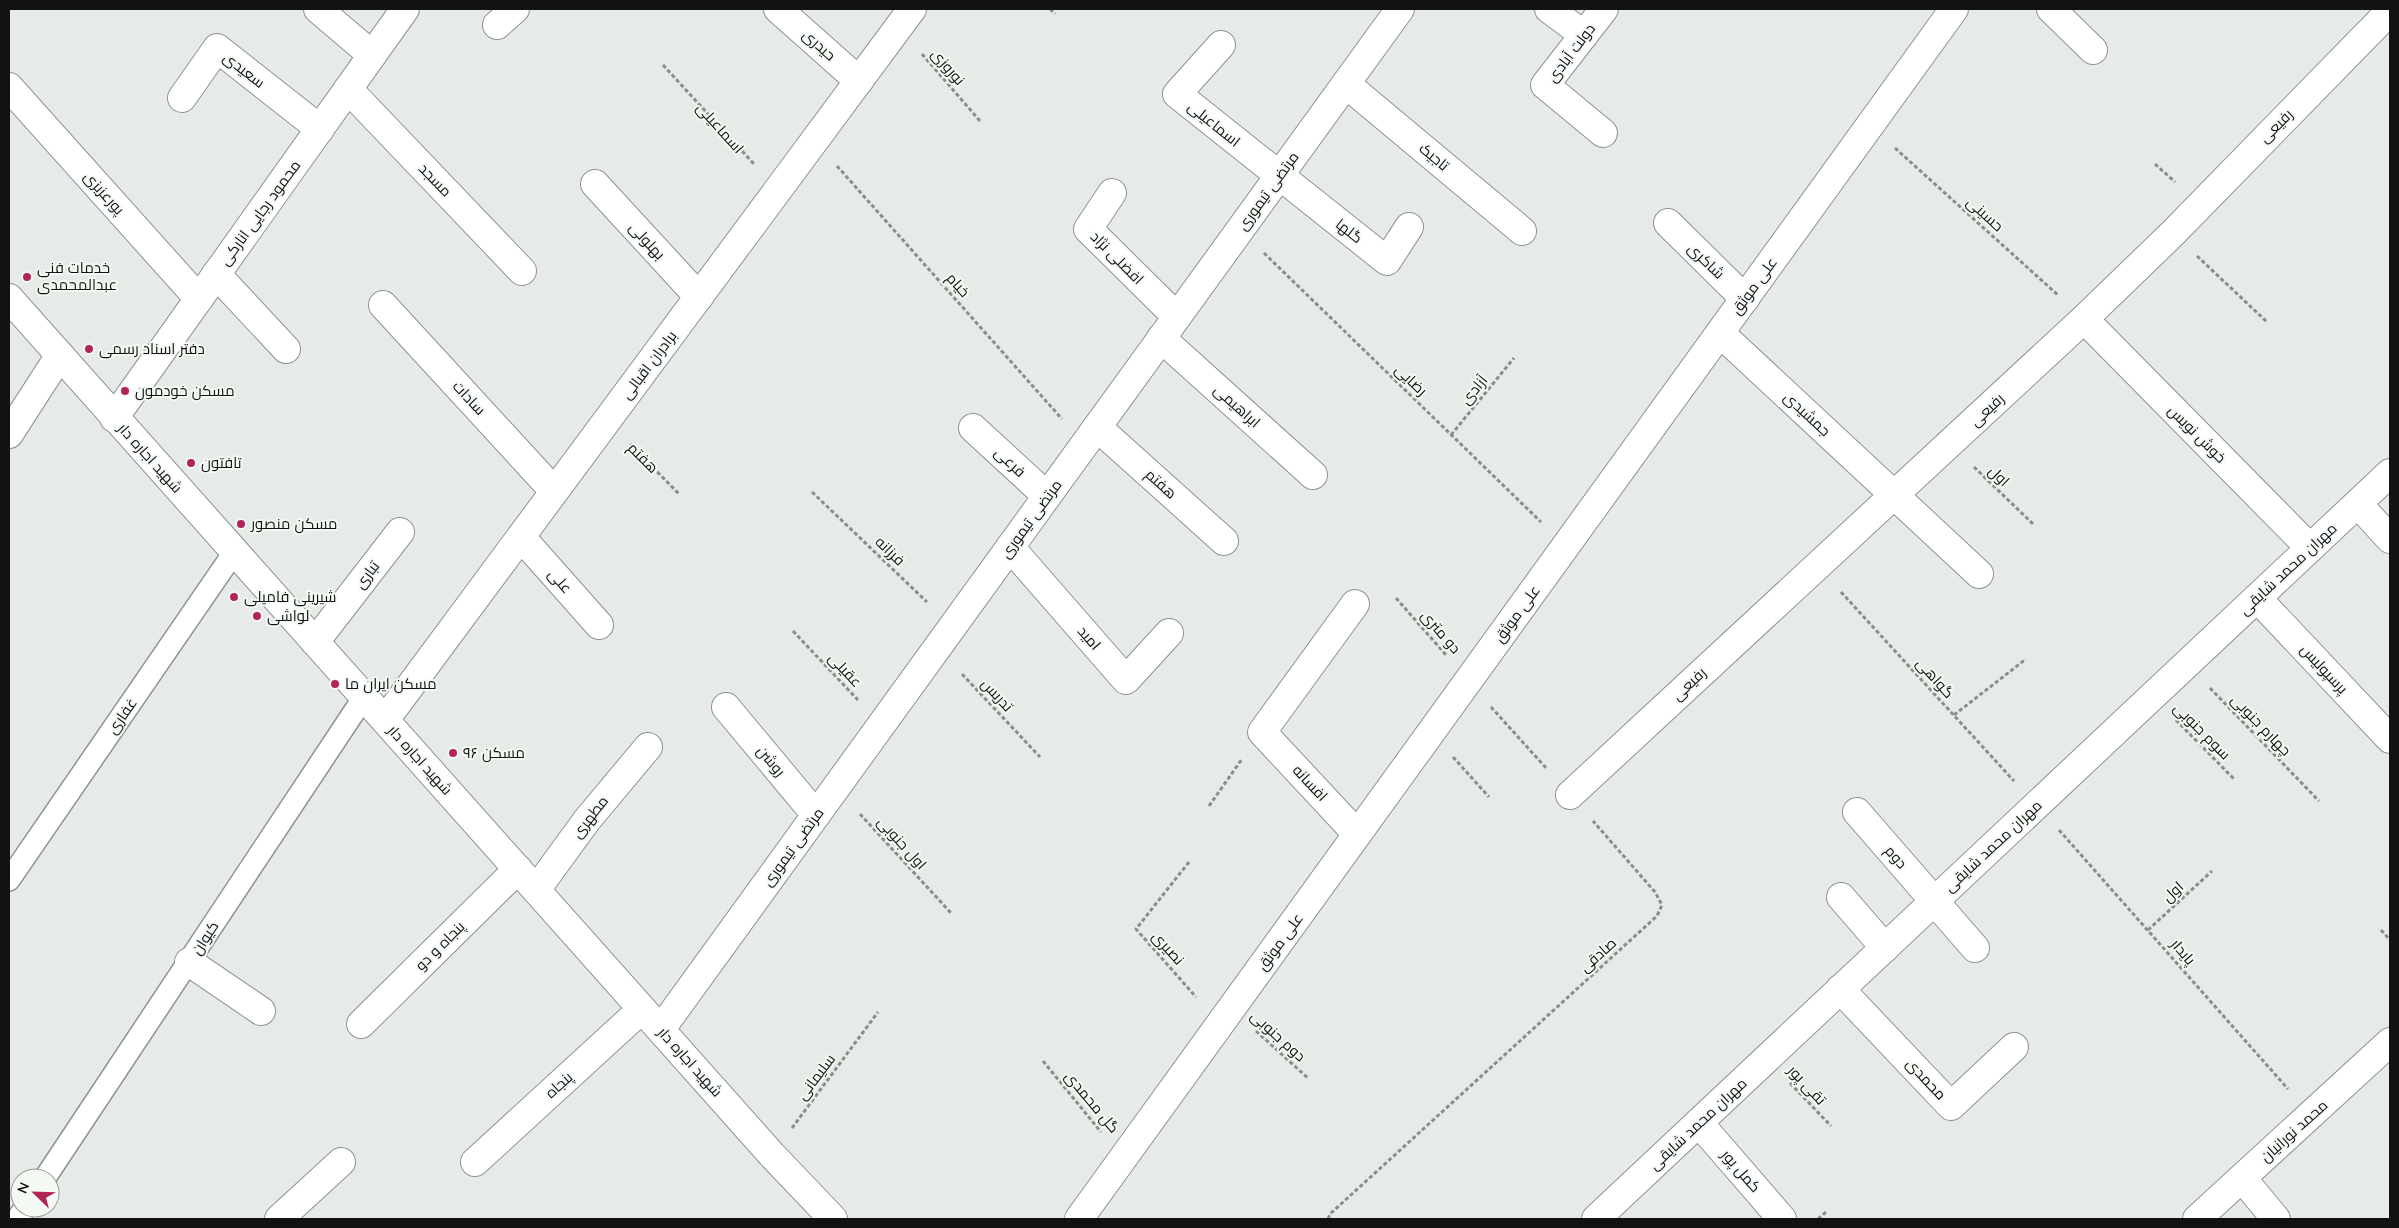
<svg xmlns="http://www.w3.org/2000/svg" width="2399" height="1228" font-family="Quicksand,Cairo,sans-serif">
<style>
.lines{fill:none;stroke-linecap:round;stroke-linejoin:round}
.service-casing{stroke:#8f938f;stroke-width:24}
.minor-casing{stroke:#8f938f;stroke-width:30}
.secondary-casing{stroke:#8f938f;stroke-width:30}
.path{stroke:#8b8d8b;stroke-width:3;stroke-dasharray:4 2.5;stroke-linecap:butt}
.service{stroke:#fff;stroke-width:21}
.minor{stroke:#fff;stroke-width:28}
.secondary{stroke:#fff;stroke-width:28}
.poi-dot{fill:#b22358;stroke:#f4f9f4;stroke-width:2}
.labels{text-anchor:middle;stroke-width:4;stroke-linejoin:round;paint-order:stroke}
.street-label{font-size:15px;fill:#111211;stroke:#f4f9f4}
.poi-label{font-size:15px;fill:#111211;stroke:#f4f9f4;text-anchor:start}
</style>
<rect width="100%" height="100%" fill="#e7ebe7"/>
<g class="lines">
<g class="service-casing">
<g id="service">
<path d="M9 880 235 551"/>
<path d="M45 1178 364 697"/>
<path d="M17 1219 25 1208"/>
</g>
</g>
<g class="minor-casing">
<g id="minor">
<path d="M318 9 372 55"/>
<path d="M778 9 859 81"/>
<path d="M1549 9 1584 35"/>
<path d="M2051 9 2093 50"/>
<path d="M497 25 515 9"/>
<path d="M1221 45 1177 94 1387 261 1409 227"/>
<path d="M1346 84 1522 231"/>
<path d="M9 87 199 299"/>
<path d="M348 89 522 271"/>
<path d="M182 98 217 48 320 129"/>
<path d="M1603 133 1545 85 1604 9"/>
<path d="M595 184 699 297"/>
<path d="M1112 193 1088 229 1177 317"/>
<path d="M1668 223 1745 299"/>
<path d="M216 274 286 349"/>
<path d="M383 305 554 491"/>
<path d="M2084 319 2310 548"/>
<path d="M1720 333 1979 574"/>
<path d="M1161 338 1313 475"/>
<path d="M114 418 405 9"/>
<path d="M1097 427 1224 541"/>
<path d="M973 428 1047 496"/>
<path d="M9 434 60 355"/>
<path d="M2358 504 2390 539"/>
<path d="M521 537 599 625"/>
<path d="M1010 547 1126 680 1169 633"/>
<path d="M2257 598 2390 739"/>
<path d="M1355 604 1262 732 1357 834"/>
<path d="M315 642 400 532"/>
<path d="M726 707 816 815"/>
<path d="M385 720 912 9"/>
<path d="M1570 795 2084 319 2173 233 2390 11"/>
<path d="M1857 812 1975 948"/>
<path d="M536 890 587 820 648 747"/>
<path d="M1841 897 1885 948"/>
<path d="M189 962 261 1011"/>
<path d="M1840 989 1951 1106 2014 1047"/>
<path d="M361 1024 518 869"/>
<path d="M661 1029 1400 9"/>
<path d="M1699 1123 1782 1219"/>
<path d="M475 1162 642 1009"/>
<path d="M2242 1178 2276 1219"/>
<path d="M279 1219 341 1162"/>
<path d="M1079 1219 1954 9"/>
<path d="M1596 1219 2390 473"/>
<path d="M2197 1219 2390 1042"/>
</g>
</g>
<g class="secondary-casing">
<path id="secondary" d="M9 298 772 1155 833 1219"/>
</g>
<g class="path">
<path d="M1050 9 1055 14"/>
<path d="M922 54 980 121"/>
<path d="M663 65 754 164"/>
<path d="M1895 148 2059 296"/>
<path d="M2155 164 2175 182"/>
<path d="M837 166 1062 419"/>
<path d="M1264 253 1541 522"/>
<path d="M2197 256 2267 322"/>
<path d="M1451 435 1514 358"/>
<path d="M630 444 680 495"/>
<path d="M1974 467 2033 524"/>
<path d="M812 492 927 602"/>
<path d="M1841 592 2014 781"/>
<path d="M1396 598 1446 655"/>
<path d="M793 631 858 700"/>
<path d="M962 674 1040 757"/>
<path d="M2210 688 2319 801"/>
<path d="M1491 707 1547 769"/>
<path d="M1954 715 2026 659"/>
<path d="M2176 720 2235 780"/>
<path d="M1453 757 1489 797"/>
<path d="M1209 806 1242 759"/>
<path d="M860 814 951 913"/>
<path d="M2059 830 2288 1089"/>
<path d="M1189 862 1136 929 1196 997"/>
<path d="M2148 930 2212 871"/>
<path d="M2381 930 2390 940"/>
<path d="M1256 1031 1309 1079"/>
<path d="M1043 1061 1101 1132"/>
<path d="M1790 1083 1831 1126"/>
<path d="M792 1128 878 1012"/>
<path d="M1328 1219 1330 1214 1657 916 1662 905 1655 892 1593 821"/>
<path d="M1818 1219 1826 1212"/>
</g>
<use href="#service" class="service"/>
<use href="#minor" class="minor"/>
<use href="#secondary" class="secondary"/>
</g>
<g class="poi-dot">
<circle cx="27" cy="277" r="5"/>
<circle cx="89" cy="349" r="5"/>
<circle cx="125" cy="391" r="5"/>
<circle cx="191" cy="463" r="5"/>
<circle cx="241" cy="524" r="5"/>
<circle cx="234" cy="597" r="5"/>
<circle cx="257" cy="616" r="5"/>
<circle cx="335" cy="684" r="5"/>
<circle cx="453" cy="753" r="5"/>
</g>
<g class="labels">
<g class="street-label">
<text transform="translate(819 45) rotate(42)" y="5">حیدری</text>
<text transform="translate(1571 53) rotate(-53)" y="5">دولت آبادی</text>
<text transform="translate(948 67) rotate(49)" y="5">نوروزی</text>
<text transform="translate(244 70) rotate(38)" y="5">سعیدی</text>
<text transform="translate(1214 124) rotate(39)" y="5">اسماعیلی</text>
<text transform="translate(2276 126) rotate(-45)" y="5">رفیعی</text>
<text transform="translate(720 128) rotate(48)" y="5">اسماعیلی</text>
<text transform="translate(1434 157) rotate(40)" y="5">تاجیک</text>
<text transform="translate(435 180) rotate(46)" y="5">مسجد</text>
<text transform="translate(1268 191) rotate(-54)" y="5">مرتضی تیموری</text>
<text transform="translate(104 193) rotate(48)" y="5">پورعزیزی</text>
<text transform="translate(260 213) rotate(-54)" y="5">محمود رجایی انارکی</text>
<text transform="translate(1985 214) rotate(42)" y="5">حسینی</text>
<text transform="translate(1349 231) rotate(38)" y="5">گلها</text>
<text transform="translate(647 241) rotate(47)" y="5">بهلولی</text>
<text transform="translate(1117 258) rotate(45)" y="5">افضلی نژاد</text>
<text transform="translate(1706 261) rotate(44)" y="5">شاکری</text>
<text transform="translate(958 285) rotate(48)" y="5">خیام</text>
<text transform="translate(1754 286) rotate(-54)" y="5">علی موثق</text>
<text transform="translate(649 365) rotate(-53)" y="5">برادران اقبالی</text>
<text transform="translate(1411 380) rotate(44)" y="5">رضایی</text>
<text transform="translate(1474 390) rotate(-51)" y="5">آزادی</text>
<text transform="translate(469 398) rotate(47)" y="5">سادات</text>
<text transform="translate(1237 406) rotate(42)" y="5">ابراهیمی</text>
<text transform="translate(1987 410) rotate(-43)" y="5">رفیعی</text>
<text transform="translate(1807 414) rotate(43)" y="5">جمشیدی</text>
<text transform="translate(2197 434) rotate(45)" y="5">خوش نویس</text>
<text transform="translate(150 458) rotate(48)" y="5">شهید اجاره دار</text>
<text transform="translate(643 458) rotate(45)" y="5">هفتم</text>
<text transform="translate(1010 462) rotate(43)" y="5">فرعی</text>
<text transform="translate(1999 476) rotate(44)" y="5">اول</text>
<text transform="translate(1161 484) rotate(42)" y="5">هفتم</text>
<text transform="translate(1031 519) rotate(-54)" y="5">مرتضی تیموری</text>
<text transform="translate(890 551) rotate(44)" y="5">فرزانه</text>
<text transform="translate(2288 569) rotate(-43)" y="5">مهران محمد شایقی</text>
<text transform="translate(367 575) rotate(-53)" y="5">تباری</text>
<text transform="translate(560 581) rotate(48)" y="5">علی</text>
<text transform="translate(1517 614) rotate(-54)" y="5">علی موثق</text>
<text transform="translate(1441 632) rotate(49)" y="5">دو متری</text>
<text transform="translate(1089 638) rotate(49)" y="5">امید</text>
<text transform="translate(2324 669) rotate(47)" y="5">پرسپولیس</text>
<text transform="translate(845 670) rotate(47)" y="5">عقیلی</text>
<text transform="translate(1935 678) rotate(48)" y="5">گواهی</text>
<text transform="translate(1689 684) rotate(-43)" y="5">رفیعی</text>
<text transform="translate(997 695) rotate(47)" y="5">تدریس</text>
<text transform="translate(122 716) rotate(-55)" y="5">غفاری</text>
<text transform="translate(2261 725) rotate(46)" y="5">چهارم جنوبی</text>
<text transform="translate(2202 731) rotate(45)" y="5">سوم جنوبی</text>
<text transform="translate(420 760) rotate(48)" y="5">شهید اجاره دار</text>
<text transform="translate(771 761) rotate(50)" y="5">روشن</text>
<text transform="translate(1310 783) rotate(47)" y="5">افسانه</text>
<text transform="translate(590 817) rotate(-52)" y="5">مطهری</text>
<text transform="translate(902 843) rotate(48)" y="5">اول جنوبی</text>
<text transform="translate(1993 846) rotate(-43)" y="5">مهران محمد شایقی</text>
<text transform="translate(793 847) rotate(-54)" y="5">مرتضی تیموری</text>
<text transform="translate(1896 857) rotate(49)" y="5">دوم</text>
<text transform="translate(2173 892) rotate(-43)" y="5">اول</text>
<text transform="translate(205 938) rotate(-57)" y="5">کیوان</text>
<text transform="translate(1280 942) rotate(-54)" y="5">علی موثق</text>
<text transform="translate(440 946) rotate(-45)" y="5">پنجاه و دو</text>
<text transform="translate(1168 948) rotate(48)" y="5">نصیری</text>
<text transform="translate(2183 952) rotate(49)" y="5">پایدار</text>
<text transform="translate(1598 955) rotate(-42)" y="5">صادقی</text>
<text transform="translate(1278 1036) rotate(42)" y="5">دوم جنوبی</text>
<text transform="translate(690 1062) rotate(48)" y="5">شهید اجاره دار</text>
<text transform="translate(816 1077) rotate(-53)" y="5">سلیمانی</text>
<text transform="translate(1926 1079) rotate(47)" y="5">محمدی</text>
<text transform="translate(559 1085) rotate(-42)" y="5">پنجاه</text>
<text transform="translate(1807 1085) rotate(47)" y="5">تقی پور</text>
<text transform="translate(1092 1102) rotate(50)" y="5">گل محمدی</text>
<text transform="translate(1698 1124) rotate(-43)" y="5">مهران محمد شایقی</text>
<text transform="translate(2294 1131) rotate(-42)" y="5">محمد نورانیان</text>
<text transform="translate(1741 1171) rotate(49)" y="5">کمل پور</text>
</g>
<g class="poi-label">
<text x="37" y="273">خدمات فنی<tspan x="37" dy="17">عبدالمحمدی</tspan></text>
<text x="99" y="354">دفتر اسناد رسمی</text>
<text x="135" y="396">مسکن خودمون</text>
<text x="201" y="468">تافتون</text>
<text x="251" y="529">مسکن منصور</text>
<text x="244" y="602">شیرینی فامیلی</text>
<text x="267" y="621">لواشی</text>
<text x="345" y="689">مسکن ایران ما</text>
<text x="463" y="758">مسکن ۹۶</text>
</g>
</g>
<rect width="2399" height="1228" fill="none" stroke="#111211" stroke-width="20"/>
<g transform="translate(35 1193) rotate(293)"><circle r="24" fill="#f4f9f4" stroke="#999d99"/>
<path d="M0-4L9 19L0 12L-9 19Z" fill="#b22358"/>
<text y="-8" font-size="14" font-weight="bold" text-anchor="middle" fill="#111211">N</text>
</g>
</svg>
